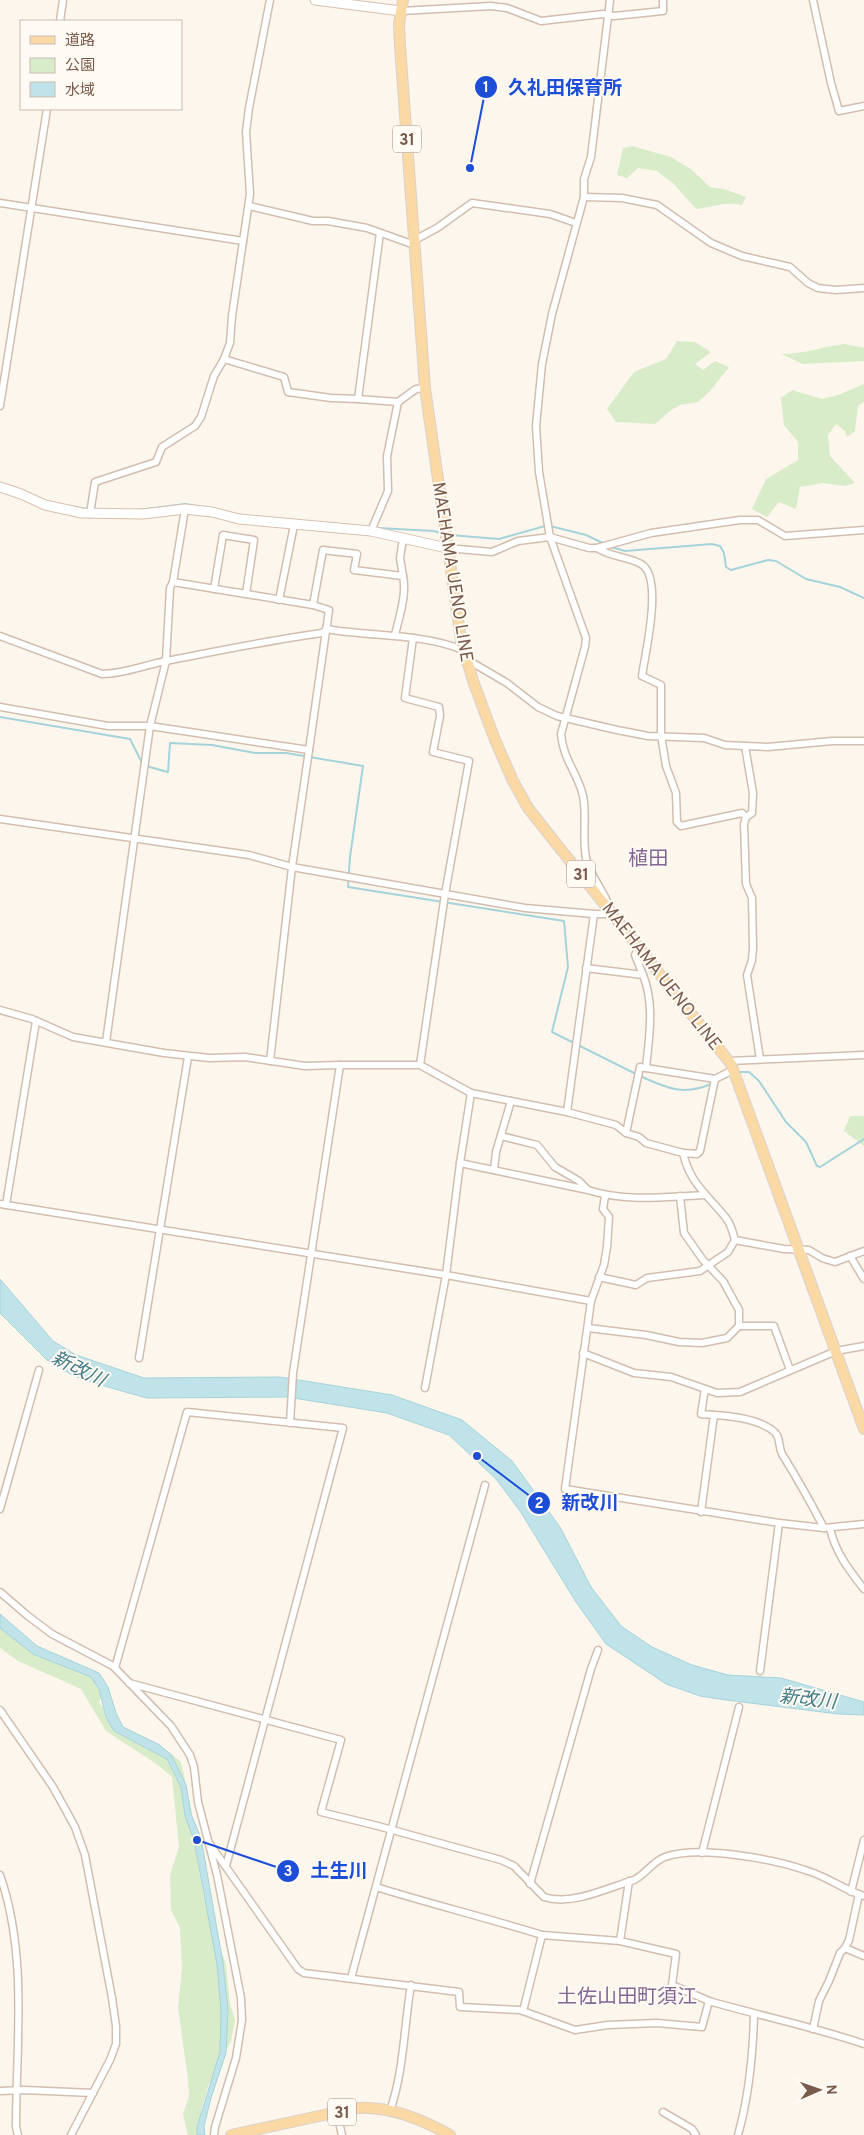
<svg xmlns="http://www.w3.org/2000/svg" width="864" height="2135" font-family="Overpass,'Noto Sans JP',sans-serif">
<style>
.green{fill:#d8ecc9}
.water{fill:#bfe3e8;stroke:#a5d3da}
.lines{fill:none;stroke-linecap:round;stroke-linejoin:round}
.stream{stroke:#a5d3da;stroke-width:2}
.street-casing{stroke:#d1beb0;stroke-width:9}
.secondary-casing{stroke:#d6c0b0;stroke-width:11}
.primary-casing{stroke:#dad1cd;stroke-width:12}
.street{stroke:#fff;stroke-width:6}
.secondary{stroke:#fff;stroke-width:9}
.primary{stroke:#fbd9a5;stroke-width:10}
.labels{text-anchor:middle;stroke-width:4;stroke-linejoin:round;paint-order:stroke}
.shield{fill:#fffaf3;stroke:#a28b7f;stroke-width:1}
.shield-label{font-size:16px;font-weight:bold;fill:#7a5c4d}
.street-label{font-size:18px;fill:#7a5c4d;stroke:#fffaf3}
.water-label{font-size:19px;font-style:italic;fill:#437c86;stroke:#fffaf3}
.quarter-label{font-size:20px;fill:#846695;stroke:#fffaf3}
.leader{fill:none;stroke:#1d4ed8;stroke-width:2}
.callout-dot{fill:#1d4ed8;stroke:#fffaf3;stroke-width:2}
.mark-label{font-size:15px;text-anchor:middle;font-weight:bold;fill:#fff}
.callout-label{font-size:19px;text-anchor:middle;font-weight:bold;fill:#1d4ed8;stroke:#fffaf3;stroke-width:4;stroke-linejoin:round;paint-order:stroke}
</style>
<rect width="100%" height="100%" fill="#fdf6ec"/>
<g class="green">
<path d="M632 146 671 157 692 170 710 187 724 189 746 197 742 205C724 201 714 207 696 209L674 184 657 171 638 168 627 178 617 175 623 148Z"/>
<path d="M677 341 695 342 711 352 695 364 703 370 715 361 729 367 710 391 698 402 680 405 670 411 655 424 616 422 607 409 634 372 666 359Z"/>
<path d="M844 344 864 348V361L803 364 781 354C804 354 822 347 844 344Z"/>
<path d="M864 384V402L858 406 855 431 847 437 845 431 836 424 828 435 830 456 855 483 845 486 823 483 800 487 796 509 779 502 767 517 752 509 766 479 798 460V442L784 425 781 398 792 390 822 399 838 395Z"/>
<path d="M850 1116H864V1146L844 1131Z"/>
<path d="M0 1627 89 1674 104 1691 99 1702 114 1725 168 1751 181 1762 186 1784 192 1813 199 1870 204 1899 226 1965 230 2004 235 2020 231 2041 209 2084 201 2110 200 2135H188L183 2114 189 2096 188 2079 178 2008 182 1968 180 1928 171 1910 170 1875 179 1847 172 1777 158 1765 106 1731 81 1689 18 1661 0 1648Z"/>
</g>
<g class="water">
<path d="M0 1279 53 1341 76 1355 144 1378 280 1377 392 1395 462 1420 512 1461 560 1527 591 1587 621 1626 652 1647 692 1665 728 1675 781 1678 864 1702V1715L838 1714 726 1700 700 1696 666 1684 606 1644 576 1602 520 1511 496 1479 449 1435 387 1413 287 1397 147 1398 111 1388 74 1376 47 1360 0 1313Z"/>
<path d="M0 1614 37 1646 99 1673 108 1687 116 1713 123 1727 160 1745 172 1756 186 1785 191 1814 201 1838 223 1963 228 2010 226 2053 211 2098 204 2126 205 2135H197V2127L220 2052 221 2011 217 1964 194 1840 185 1816 181 1787 167 1759 114 1731 106 1717 99 1689 91 1677 33 1654 0 1628Z"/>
</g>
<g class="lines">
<g class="stream">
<path d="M75 507 88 509"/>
<path d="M138 510 185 504 197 506"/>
<path d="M550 526 586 535 605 544"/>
<path d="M378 528 434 531 443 534"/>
<path d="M450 535 499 539 545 526"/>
<path d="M611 547 625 551 712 544 720 546 724 553 726 567 731 570 768 560 776 561 806 579 840 587 864 598"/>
<path d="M0 717 130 739 142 763"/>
<path d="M146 766 168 772 170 743 212 745 255 753H286L363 766 350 857 348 887 564 921 568 967 552 1032 636 1074"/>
<path d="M738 1072H749L759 1081 786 1122 806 1142 817 1166 820 1167 864 1139"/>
<path d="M640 1076C667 1088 683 1096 711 1084"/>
</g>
<g class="street-casing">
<g id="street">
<path d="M813 0 831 83 839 111 864 106"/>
<path d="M401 11 491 6 507 8 541 21 603 14 614 16 663 11V0"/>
<path d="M60 21 63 0"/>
<path d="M584 197 622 198 657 205 711 243 742 256 790 267 808 283 818 288 836 290 864 288"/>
<path d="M0 203 243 241"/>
<path d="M249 206 313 221H328L367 228 409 243 437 228 472 203 550 214 576 223"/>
<path d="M224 359 284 377 288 392 331 398 358 399 380 233"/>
<path d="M358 399 398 402 416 389 425 388"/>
<path d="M0 406 47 109"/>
<path d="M90 514 95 482 156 462 162 447 195 426 201 417 214 376 224 359 230 343 232 316 250 194 246 132 249 108 270 0"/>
<path d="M371 531 388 491 387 456 398 402"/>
<path d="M447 548 492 552 518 541 550 537 589 548H597L651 533 740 520H758L785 536 864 530"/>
<path d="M597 548C613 558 627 556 641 564 664 577 645 653 642 676L661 685V735L666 766 676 793 677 822 681 826 742 813 746 817"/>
<path d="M214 589 223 535 254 540 246 594"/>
<path d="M279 600 294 525"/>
<path d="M313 605 323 550 357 554 354 570 403 576 400 558 403 539"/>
<path d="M395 635C399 617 407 595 403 576"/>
<path d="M0 636 102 674C124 674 145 665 166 661 218 651 270 640 322 633L327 629C371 637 422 633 463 650"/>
<path d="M413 638 405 698 439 707 440 716 433 752 469 761 445 894 420 1065"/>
<path d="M466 659 507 683 538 707 557 716 617 730 648 736 704 738 725 745 745 746 768 747 832 741H864"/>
<path d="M0 707 108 726H150L309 750 329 610 313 605 173 582"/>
<path d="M745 746 753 793 752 813 746 817 744 824 746 884 752 898 753 948 752 960 747 975 760 1059"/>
<path d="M0 819 249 855 292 867 525 908 594 914H612C607 894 590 877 586 858 582 838 587 814 583 796 578 773 563 760 561 734L585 647 586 638 550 537 539 472 536 426 542 364 552 314 584 197V179L591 157 610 0"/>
<path d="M586 968 643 975 635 955 639 948"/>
<path d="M643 975C655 1005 649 1037 646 1068"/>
<path d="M0 1010 32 1019 73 1037 164 1053 209 1058 245 1057 305 1066 340 1065"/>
<path d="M106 1042 150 726 166 661 170 588 173 582 185 509"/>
<path d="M270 1061 292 867 309 750"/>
<path d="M729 1061 864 1055"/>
<path d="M733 1070 715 1079 700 1151 697 1154 683 1153C690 1184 708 1195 726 1218 731 1224 733 1233 735 1240L784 1249 809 1250 822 1258 835 1262 864 1251"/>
<path d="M471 1093 567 1112 616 1125 626 1133 639 1137 646 1143 683 1153"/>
<path d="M567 1112 594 914"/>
<path d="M626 1133 640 1067 715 1079"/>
<path d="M501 1136 537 1145 555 1167 579 1181 587 1189"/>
<path d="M460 1163 588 1190C624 1202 666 1197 704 1195"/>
<path d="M494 1170 496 1152 511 1101"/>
<path d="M605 1196 603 1209 609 1217 607 1247 604 1265 591 1301 565 1489 779 1523 824 1528 864 1524"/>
<path d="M680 1196 684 1233 703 1260 723 1281 739 1310V1326H774L790 1370"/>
<path d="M0 1204 446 1275 591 1301"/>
<path d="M6 1205 36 1021"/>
<path d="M850 1256 864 1279"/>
<path d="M599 1277 636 1285 647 1278 700 1271 728 1252 735 1240"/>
<path d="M588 1328 646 1335 679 1342 702 1343 727 1338 739 1326"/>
<path d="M583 1353 634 1373 671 1377 717 1393 740 1392 836 1351 864 1346"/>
<path d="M139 1358 188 1057"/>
<path d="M705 1389 701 1414C723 1416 749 1416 769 1428 783 1436 777 1444 782 1454 797 1478 811 1503 824 1528"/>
<path d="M290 1423 293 1373 340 1065H420L471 1093 460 1163 446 1275 425 1388"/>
<path d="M0 1509 39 1370"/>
<path d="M701 1512 714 1415"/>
<path d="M830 1528C835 1552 849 1570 864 1589"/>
<path d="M0 1592 28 1616 52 1634 113 1666 171 1726 190 1755 194 1767 198 1802 217 1875 241 1998 242 2020 236 2058 215 2127 214 2135"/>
<path d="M115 1668 187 1412 343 1428 226 1866"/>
<path d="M760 1671 779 1523"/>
<path d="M129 1683 341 1740 321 1812 378 1826 501 1860 514 1866 544 1897C572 1906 607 1888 634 1880 646 1874 653 1861 665 1857 699 1845 774 1859 808 1871 828 1877 844 1890 864 1896"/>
<path d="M0 1710 53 1787 75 1827 85 1855 112 1998 116 2026V2044L110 2060 71 2135"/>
<path d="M209 1843 298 1969 304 1973 459 1992 460 2007 520 2010 575 2030 608 2025 657 2023 702 2027 709 2001C761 2016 814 2027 864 2044"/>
<path d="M702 1853 739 1707"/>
<path d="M0 1875C28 1955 16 2044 16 2127L18 2135"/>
<path d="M530 1884 591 1669 598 1650"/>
<path d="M376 1887C431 1904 487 1918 542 1935"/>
<path d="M851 1892 864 1840"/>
<path d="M859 1894 849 1940 845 1948 864 1956"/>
<path d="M620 1941 676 1954 672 1985 709 2001"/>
<path d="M351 1978 485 1485"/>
<path d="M523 2011 542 1935 620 1941 629 1881"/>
<path d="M813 2029 819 2001 829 1981 840 1953 845 1948"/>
<path d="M0 2091 24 2090 93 2093"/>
<path d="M390 2111C404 2071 404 2026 411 1985"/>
<path d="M663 2112 692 2129 696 2135"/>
<path d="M337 2113 342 2135"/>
<path d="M738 2135C749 2096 753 2055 754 2014"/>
</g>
</g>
<g class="secondary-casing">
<g id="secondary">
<path d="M315 0 401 11"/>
<path d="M0 487 21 494 45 505 82 513 143 514 185 509 212 512 239 519 371 531 447 548"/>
</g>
</g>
<g class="primary-casing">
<g id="primary">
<path d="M403 0 399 24 400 46 425 388 461 640 473 681 495 740 513 781 528 808 731 1064 864 1429"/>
<path d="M231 2135 356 2108C390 2106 421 2119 450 2135"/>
</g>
</g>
<use href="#street" class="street"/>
<use href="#secondary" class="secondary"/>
<use href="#primary" class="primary"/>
</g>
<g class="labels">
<g class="shield">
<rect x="393" y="125.5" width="28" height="27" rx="4"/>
<rect x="567" y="860.5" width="28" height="27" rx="4"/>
<rect x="328" y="2098.5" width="28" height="27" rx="4"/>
</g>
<g class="shield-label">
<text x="407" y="145">31</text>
<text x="581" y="880">31</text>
<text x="342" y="2118">31</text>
</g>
<g class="street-label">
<text transform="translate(453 572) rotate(81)" y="6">MAEHAMA UENO LINE</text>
<text transform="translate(662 976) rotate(52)" y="6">MAEHAMA UENO LINE</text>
</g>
<g class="water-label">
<text transform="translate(79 1368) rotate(26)" y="7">新改川</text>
<text transform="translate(808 1698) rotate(6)" y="7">新改川</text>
</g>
<g class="quarter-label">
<text x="648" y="865">植田</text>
<text x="627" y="2003">土佐山田町須江</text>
</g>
</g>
<path class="leader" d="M470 168L486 87M477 1456L539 1503M197 1840L288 1871"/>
<g class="callout-dot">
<circle cx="470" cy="168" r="5"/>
<circle cx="477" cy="1456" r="5"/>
<circle cx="197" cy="1840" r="5"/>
<circle cx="486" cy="87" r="12"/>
<circle cx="539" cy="1503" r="12"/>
<circle cx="288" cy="1871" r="12"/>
</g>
<g class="mark-label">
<text x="486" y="92">1</text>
<text x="539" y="1508">2</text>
<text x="288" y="1876">3</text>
</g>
<g class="callout-label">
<text x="565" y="94">久礼田保育所</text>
<text x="590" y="1509">新改川</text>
<text x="339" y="1877">土生川</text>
</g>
<rect x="20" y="20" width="162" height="90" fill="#fffaf3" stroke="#cabbb1"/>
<rect x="30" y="36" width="25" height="8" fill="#fbd9a5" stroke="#cabbb1"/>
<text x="65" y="45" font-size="15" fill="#7a5c4d">道路</text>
<rect x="30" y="58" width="25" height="15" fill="#d8ecc9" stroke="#cabbb1"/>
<text x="65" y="70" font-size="15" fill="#7a5c4d">公園</text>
<rect x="30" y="82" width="25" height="15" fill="#bfe3e8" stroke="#cabbb1"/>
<text x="65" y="95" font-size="15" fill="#7a5c4d">水域</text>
<g transform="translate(819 2090) rotate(88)" stroke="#fffaf3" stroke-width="4" paint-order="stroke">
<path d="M0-4L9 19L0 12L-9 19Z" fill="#7a5c4d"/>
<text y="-8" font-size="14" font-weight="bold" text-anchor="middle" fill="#7a5c4d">N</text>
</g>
</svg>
